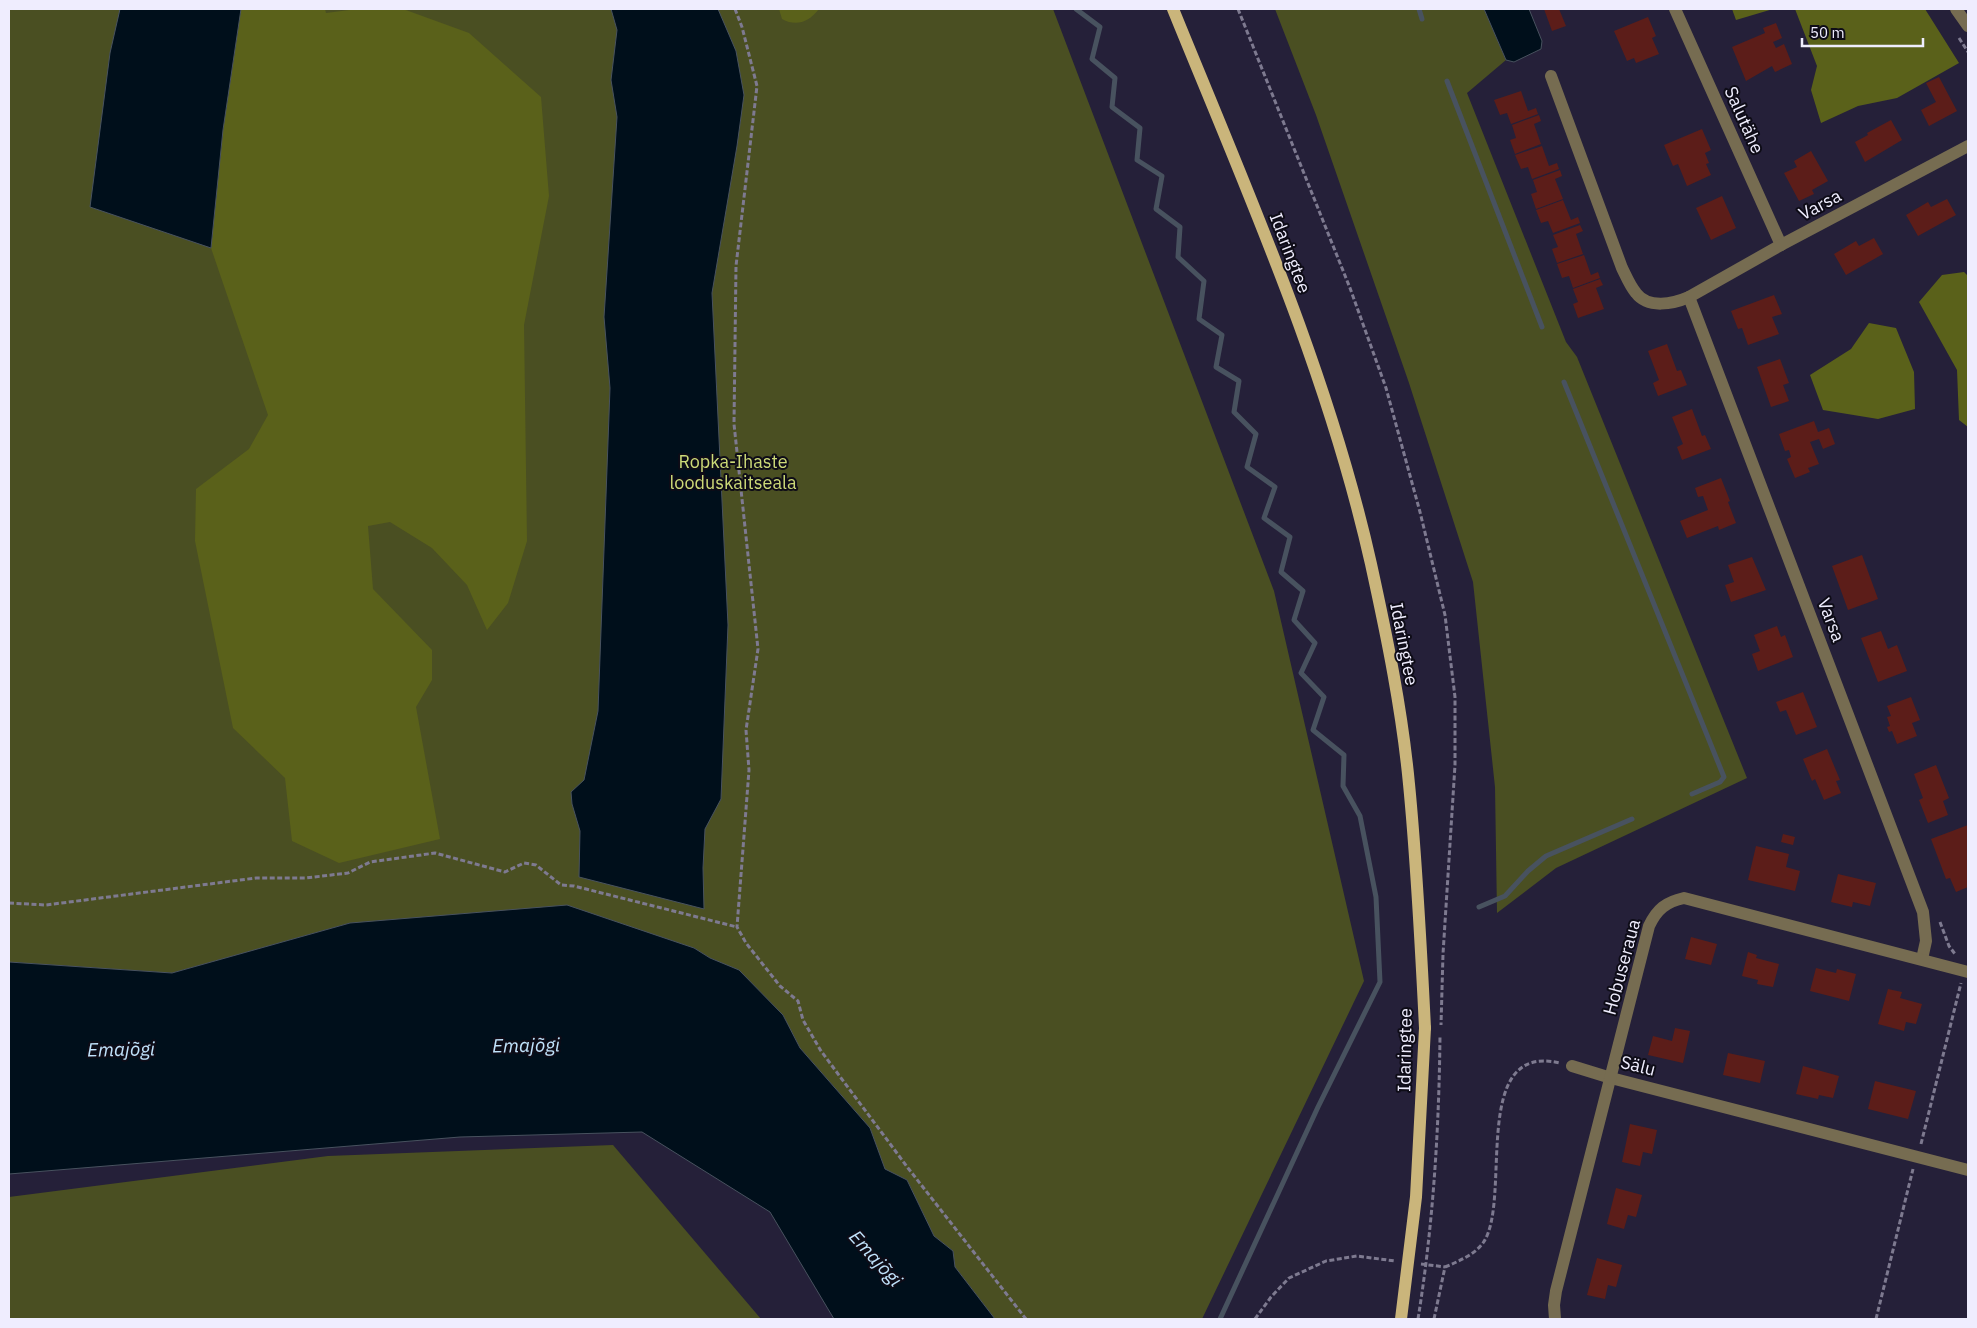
<svg xmlns="http://www.w3.org/2000/svg" width="1977" height="1328" font-family="'IBM Plex Sans',sans-serif">
<style>
.green{fill:#4a4f22}
.forest{fill:#5a611a}
.water{fill:#000f1b;stroke:#48525f}
.lines{fill:none;stroke-linecap:round;stroke-linejoin:round}
.stream{stroke:#48525f;stroke-width:5}
.building{fill:#5c1d19}
.path{stroke:#7e7a90;stroke-width:3;stroke-dasharray:5 2.5;stroke-linecap:butt}
.minor{stroke:#766c51;stroke-width:12}
.major{stroke:#cab57b;stroke-width:12}
.path-bridge{stroke:#7e7a90;stroke-width:3;stroke-dasharray:5 2.5;stroke-linecap:butt}
.major-bridge{stroke:#cab57b;stroke-width:12}
.labels{text-anchor:middle;stroke-width:4;stroke-linejoin:round;paint-order:stroke}
.street-label{font-size:18px;fill:#efedfe;stroke:#0e0c17}
.park-label{font-size:18px;fill:#cdda78;stroke:#0e0c17}
.water-label{font-size:19px;font-style:italic;fill:#c1e3fc;stroke:#0e0c17}
</style>
<rect width="100%" height="100%" fill="#252039"/>
<g class="green">
<path d="M9 9H1053L1274 591 1364 981 1202 1319H995L955 1267 953 1251 934 1236 907 1180 885 1170 870 1128 800 1048 783 1015 739 971 710 958 694 948 350 923 172 973 9 962Z"/>
<path d="M1275 9H1484L1506 60 1467 93 1566 342 1577 357 1747 778 1556 868 1497 913 1495 787 1473 582 1409 383 1316 115Z"/>
<path d="M613 1145 761 1319H9V1197L328 1156Z"/>
</g>
<g class="forest">
<path d="M241 9H325L326 13 357 9H403L469 33 541 97 549 196 524 325 527 541 508 603 487 630 467 585 432 548 390 522 368 526 373 589 432 650V680L416 707 440 839 339 863 292 841 285 778 233 728 195 541 196 489 249 449 268 415 211 248 223 130Z"/>
<path d="M779 9H819C809 22 796 27 782 19Z"/>
<path d="M1732 9H1773L1736 20Z"/>
<path d="M1795 9H1925L1959 63 1897 98 1858 106 1821 123 1811 90 1817 66Z"/>
<path d="M1964 272 1968 276V427L1959 420 1957 370 1919 302 1942 275Z"/>
<path d="M1869 323 1896 328 1914 372 1915 409 1878 419 1823 410 1810 375 1851 349Z"/>
</g>
<g class="water">
<path d="M120 9H241L223 130 211 248 90 207 110 53Z"/>
<path d="M611 9H718L736 51 744 95 737 146 712 293 728 625 721 799 705 829 703 868 704 909 579 877 580 831 572 804 571 792 584 780 598 711 610 388 604 317 617 117 611 80 617 30Z"/>
<path d="M1484 9H1529L1542 41 1541 49 1514 62 1506 60Z"/>
<path d="M567 905 694 948 710 958 739 970 783 1015 800 1048 870 1128 885 1169 907 1180 934 1236 953 1251 955 1267 995 1319H834L770 1212 642 1132 460 1137 9 1174V962L172 973 350 923Z"/>
</g>
<g class="lines">
<g class="stream">
<path d="M1076 9 1100 27 1092 59 1115 78 1112 107 1140 128 1137 160 1162 176 1156 209 1180 227 1178 257 1204 281 1199 319 1222 335 1216 367 1239 381 1234 412 1256 434 1247 467 1275 487 1264 518 1290 537 1281 572 1303 591 1294 620 1315 643 1301 673 1324 697 1313 730 1344 755 1343 786 1360 816 1376 897 1380 982 1318 1107 1220 1319"/>
<path d="M1419 9 1422 19"/>
<path d="M1447 81 1542 327"/>
<path d="M1564 382 1724 777 1720 782 1692 794"/>
<path d="M1479 907 1505 896 1528 871 1546 856 1632 819"/>
</g>
</g>
<g class="building">
<path d="M1544 9H1559L1566 26 1552 31Z"/>
<path d="M1648 17 1656 36 1652 38 1659 54 1636 63 1634 58 1627 61 1614 31Z"/>
<path d="M1776 23 1782 38 1773 42 1776 48 1784 44 1792 64 1775 72 1772 66 1746 81 1732 47 1765 33 1763 28Z"/>
<path d="M1939 77 1957 111 1929 126 1921 110 1936 102 1926 83Z"/>
<path d="M1521 91 1528 111 1536 108 1538 114 1511 124 1507 113 1500 115 1494 100Z"/>
<path d="M1539 115 1541 121 1534 124 1541 144 1515 154 1510 140 1516 138 1512 125Z"/>
<path d="M1891 120 1902 140 1865 162 1855 142 1868 135 1867 133Z"/>
<path d="M1702 129 1711 150 1705 153 1709 163 1706 164 1711 175 1687 186 1678 164 1673 166 1664 145Z"/>
<path d="M1542 146 1549 166 1557 163 1559 169 1532 179 1528 167 1521 169 1515 155Z"/>
<path d="M1811 151 1828 181 1812 190 1814 194 1799 201 1784 173 1797 167 1794 161Z"/>
<path d="M1560 170 1562 176 1555 179 1563 199 1536 209 1531 194 1537 192 1533 180Z"/>
<path d="M1722 196 1736 228 1711 240 1696 208Z"/>
<path d="M1947 199 1956 215 1918 236 1906 215 1928 202 1931 207Z"/>
<path d="M1563 200 1571 220 1578 217 1580 223 1553 233 1548 221 1541 223 1536 210Z"/>
<path d="M1580 225 1583 231 1576 234 1583 254 1557 263 1552 249 1558 247 1553 235Z"/>
<path d="M1874 238 1883 254 1846 275 1834 254 1856 241 1859 246Z"/>
<path d="M1584 255 1591 275 1598 272 1600 278 1573 288 1569 276 1562 278 1557 264Z"/>
<path d="M1600 279 1603 285 1596 288 1604 309 1578 318 1573 304 1578 302 1573 289Z"/>
<path d="M1774 295 1782 314 1772 317 1779 334 1748 345 1742 328 1738 329 1731 311Z"/>
<path d="M1667 344 1677 371 1681 370 1687 385 1658 396 1653 383 1659 380 1648 351Z"/>
<path d="M1780 359 1789 383 1783 385 1789 401 1771 407 1757 367Z"/>
<path d="M1692 409 1702 436 1705 435 1711 449 1682 460 1677 447 1683 444 1672 417Z"/>
<path d="M1814 421 1818 432 1829 428 1835 444 1823 449 1819 439 1810 442 1819 464 1808 468 1810 472 1795 478 1787 459 1791 457 1789 450 1785 451 1779 434Z"/>
<path d="M1721 478 1730 501 1728 502 1736 523 1719 530 1718 526 1687 538 1680 521 1708 510 1703 496 1698 497 1695 488Z"/>
<path d="M1862 555 1878 599 1848 610 1832 566Z"/>
<path d="M1752 557 1766 590 1731 602 1725 585 1734 582 1728 565Z"/>
<path d="M1777 626 1781 637 1785 635 1793 657 1758 671 1752 654 1760 651 1754 635Z"/>
<path d="M1881 631 1888 649 1897 645 1907 671 1878 682 1861 638Z"/>
<path d="M1803 692 1817 727 1796 735 1786 710 1780 712 1776 702Z"/>
<path d="M1911 697 1920 720 1912 723 1917 736 1897 744 1892 731 1889 732 1887 727 1890 726 1887 717 1891 716 1887 706Z"/>
<path d="M1827 749 1840 780 1836 781 1841 793 1824 800 1815 779 1812 781 1803 759Z"/>
<path d="M1936 765 1949 798 1943 801 1948 815 1928 823 1919 800 1923 798 1914 774Z"/>
<path d="M1968 825V887L1956 892 1950 878 1946 879 1931 839Z"/>
<path d="M1783 834 1795 837 1793 845 1781 842Z"/>
<path d="M1756 846 1789 854 1786 867 1800 871 1795 891 1748 880Z"/>
<path d="M1838 874 1876 883 1870 906 1853 902 1852 907 1831 902Z"/>
<path d="M1691 937 1717 944 1711 965 1685 959Z"/>
<path d="M1748 952 1757 955 1756 958 1779 964 1773 987 1757 984 1758 980 1742 976Z"/>
<path d="M1816 968 1836 973 1837 969 1856 974 1849 1001 1810 991Z"/>
<path d="M1888 989 1902 992 1900 998 1922 1004 1916 1024 1906 1022 1904 1031 1878 1024Z"/>
<path d="M1675 1028 1690 1031 1683 1063 1648 1055 1653 1036 1672 1041Z"/>
<path d="M1728 1053 1765 1061 1760 1083 1723 1075Z"/>
<path d="M1803 1066 1839 1076 1833 1098 1819 1095 1818 1099 1796 1094Z"/>
<path d="M1875 1081 1916 1091 1908 1119 1868 1109Z"/>
<path d="M1630 1124 1657 1130 1652 1154 1643 1152 1640 1166 1622 1162Z"/>
<path d="M1616 1188 1642 1195 1636 1217 1628 1215 1624 1229 1607 1224Z"/>
<path d="M1597 1258 1622 1265 1616 1287 1608 1285 1605 1299 1587 1295Z"/>
</g>
<g class="lines">
<g class="path">
<path d="M735 9 742 27 757 86 736 266 734 424 758 649 746 730 749 770 737 927 746 943 780 986 798 1001 803 1020 821 1051 908 1168 1026 1319"/>
<path d="M1238 9 1350 288 1386 388 1420 512 1445 615 1455 697V765L1443 954 1441 1025"/>
<path d="M1959 38 1968 52"/>
<path d="M9 903 46 905 256 878H306L348 873 370 862 435 853 505 872 524 863 536 865 561 885 574 886 737 927"/>
<path d="M1940 922 1949 946 1955 954"/>
<path d="M1921 1144 1961 983"/>
<path d="M1421 1264 1445 1267"/>
<path d="M1445 1267C1459 1261 1474 1255 1483 1243 1513 1201 1468 1041 1560 1063"/>
<path d="M1255 1319 1271 1297 1289 1278 1326 1261 1357 1256 1395 1261"/>
<path d="M1434 1319 1445 1267"/>
<path d="M1876 1319 1913 1169"/>
</g>
<g class="minor">
<path d="M1675 9 1781 245"/>
<path d="M1956 9 1968 26"/>
<path d="M1551 76 1622 268C1626 276 1630 286 1636 293 1648 309 1673 304 1689 297"/>
<path d="M1922 959 1926 941 1923 912 1689 297 1781 245 1968 146"/>
<path d="M1572 1066 1611 1078 1968 1170"/>
<path d="M1555 1319 1554 1305 1556 1291 1649 926C1657 909 1666 902 1684 898L1968 972"/>
</g>
<path class="major" d="M1173 9C1247 191 1328 372 1371 564 1387 637 1402 710 1409 784 1417 866 1421 947 1425 1028"/>
<path class="path-bridge" d="M1418 1319C1433 1226 1439 1131 1440 1036"/>
<path class="major-bridge" d="M1401 1319 1416 1197 1425 1028"/>
</g>
<g class="labels">
<g class="street-label">
<text transform="translate(1744 120) rotate(66)" y="6">Salutähe</text>
<text transform="translate(1820 205) rotate(-28)" y="6">Varsa</text>
<text transform="translate(1290 253) rotate(69)" y="6">Idaringtee</text>
<text transform="translate(1831 620) rotate(69)" y="6">Varsa</text>
<text transform="translate(1404 644) rotate(79)" y="6">Idaringtee</text>
<text transform="translate(1622 967) rotate(-75)" y="6">Hobuseraua</text>
<text transform="translate(1405 1050) rotate(-89)" y="6">Idaringtee</text>
<text transform="translate(1638 1066) rotate(14)" y="6">Sälu</text>
</g>
<g class="park-label">
<text x="733" y="468">Ropka-Ihaste<tspan x="733" dy="21">looduskaitseala</tspan></text>
</g>
<g class="water-label">
<text transform="translate(526 1045) rotate(-1)" y="7">Emajõgi</text>
<text transform="translate(121 1049) rotate(-1)" y="7">Emajõgi</text>
<text transform="translate(876 1258) rotate(48)" y="7">Emajõgi</text>
</g>
</g>
<rect width="1977" height="1328" fill="none" stroke="#efedfe" stroke-width="20"/>
<path d="M1802 38v8h121v-8" fill="none" stroke="#efedfe" stroke-width="2.5"/>
<text x="1810" y="38" font-size="15" fill="#efedfe" stroke="#0e0c17" stroke-width="4" paint-order="stroke">50 m</text>
</svg>
